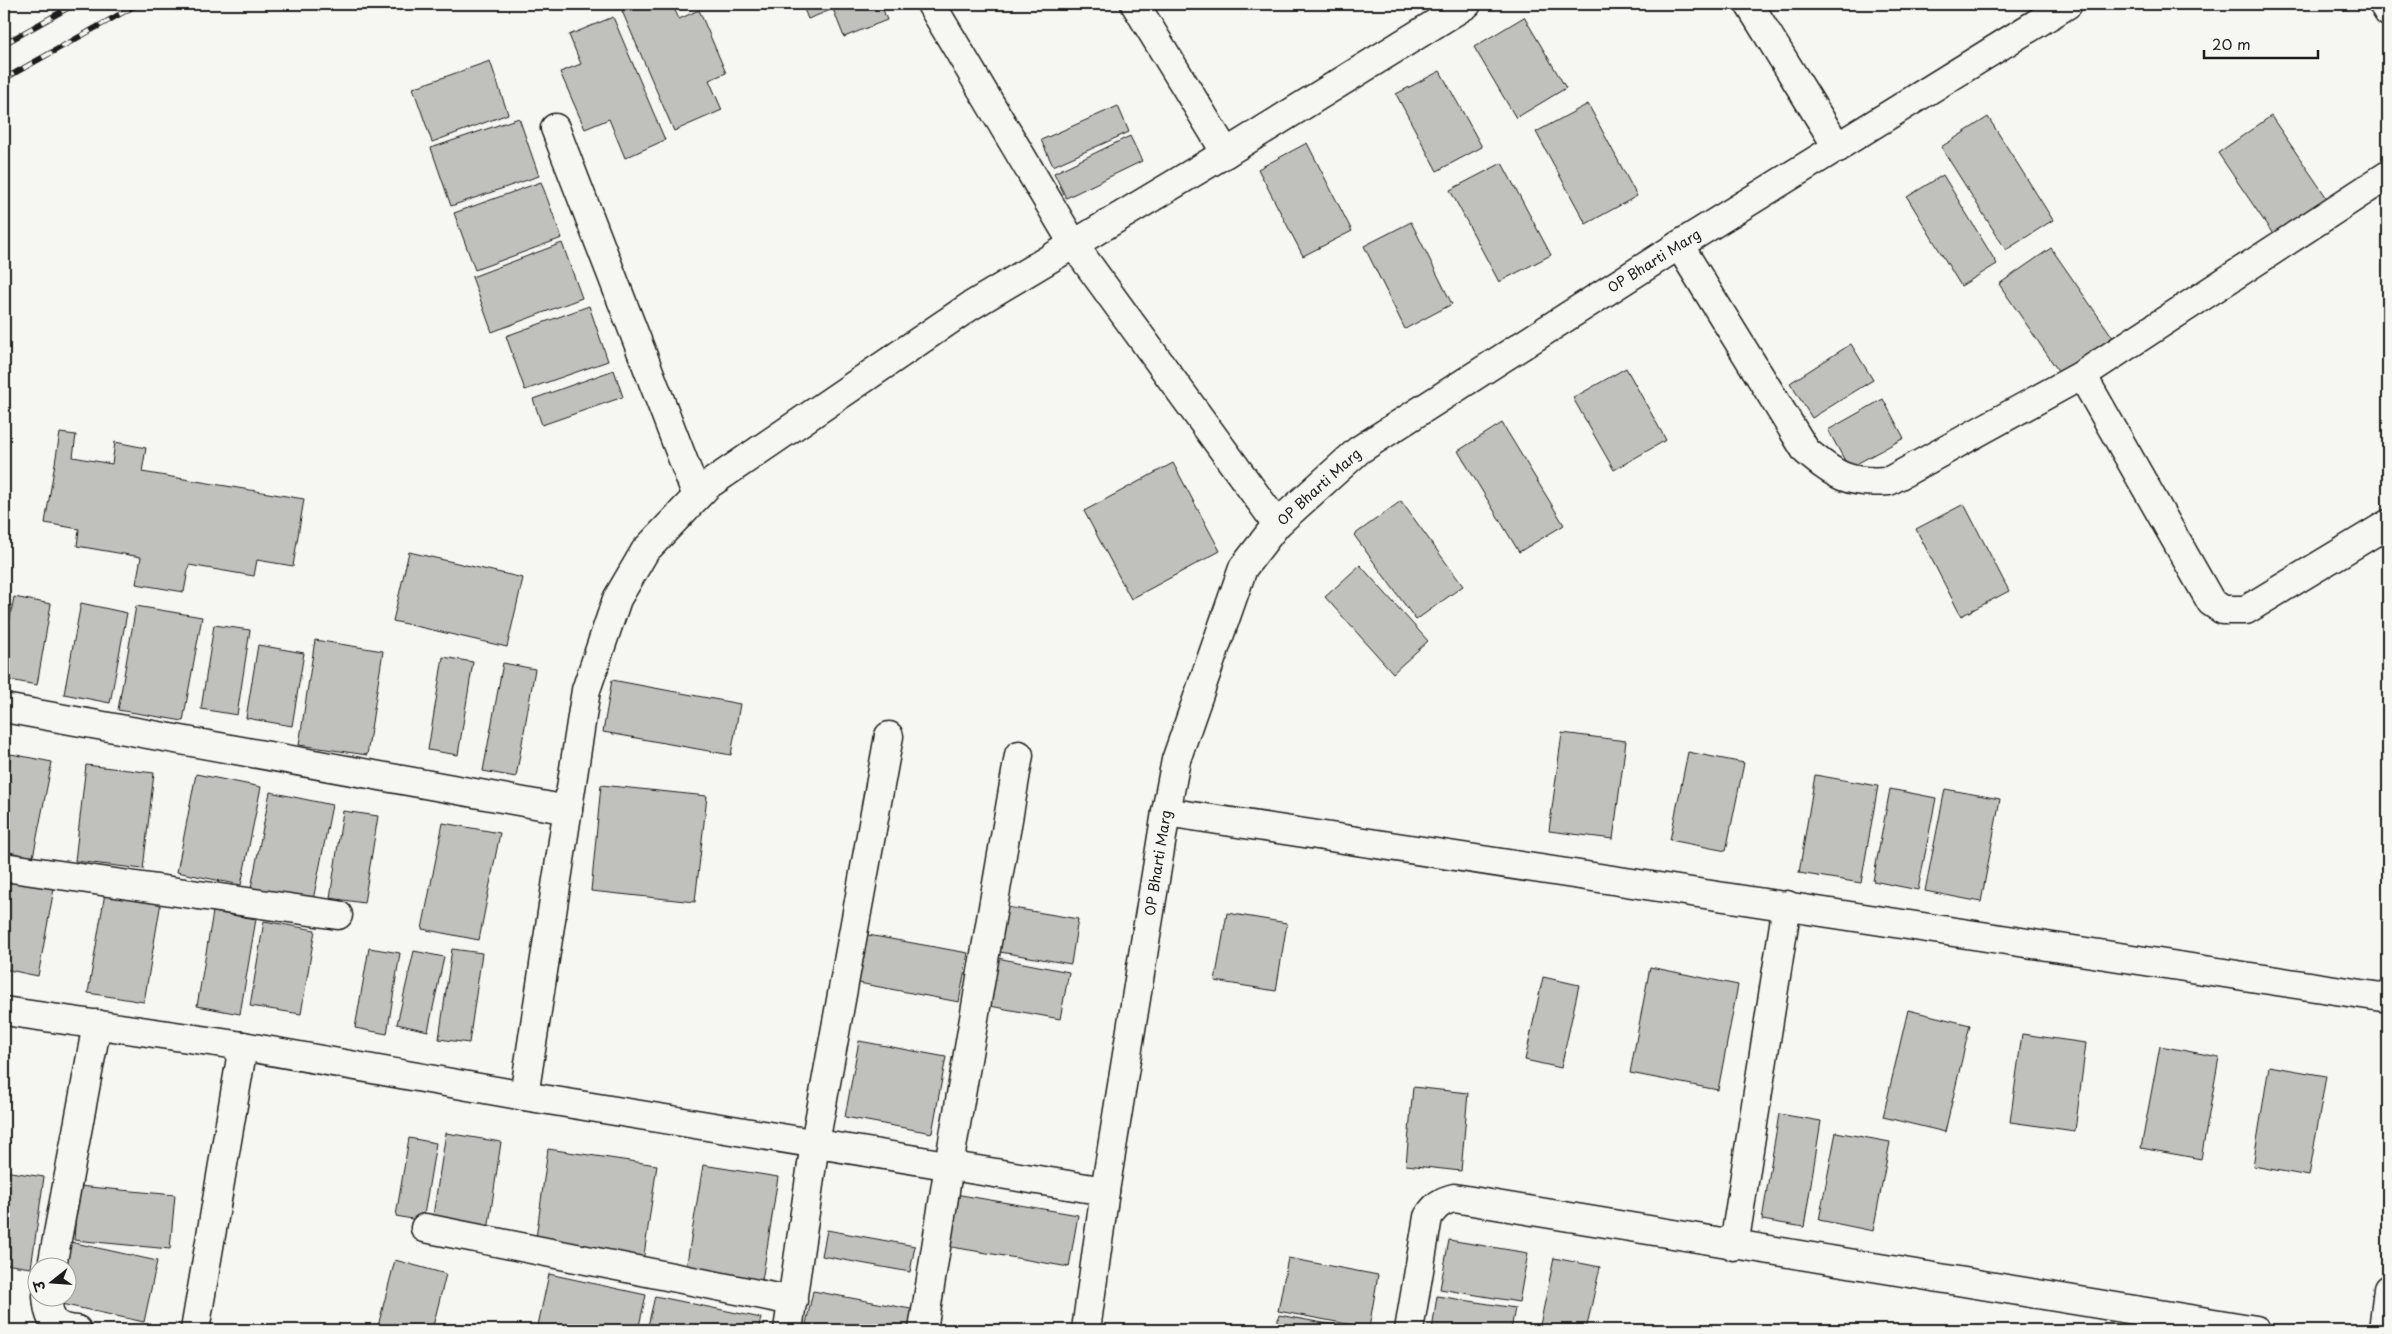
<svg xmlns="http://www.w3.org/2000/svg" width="2392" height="1334" font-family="'Playpen Sans','Playpen Sans Deva',sans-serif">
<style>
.building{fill:#c0c0bd;stroke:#1c1c1c}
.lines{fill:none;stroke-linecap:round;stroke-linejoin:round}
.minor-casing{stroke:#1c1c1c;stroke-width:31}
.minor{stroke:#f6f6f2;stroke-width:28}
.rail-casing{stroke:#1c1c1c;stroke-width:5.5}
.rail{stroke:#f6f6f2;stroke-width:4;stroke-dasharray:11;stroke-linecap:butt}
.labels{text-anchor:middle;stroke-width:4;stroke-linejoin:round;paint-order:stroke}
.street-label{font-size:14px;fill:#1c1c1c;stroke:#f6f6f2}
</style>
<rect width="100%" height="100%" fill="#f6f6f2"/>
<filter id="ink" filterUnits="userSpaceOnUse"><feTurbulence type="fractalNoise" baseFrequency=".02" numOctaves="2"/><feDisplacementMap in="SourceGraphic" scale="10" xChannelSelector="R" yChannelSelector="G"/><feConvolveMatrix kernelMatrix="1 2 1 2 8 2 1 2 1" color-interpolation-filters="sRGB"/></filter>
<g filter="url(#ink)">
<g class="building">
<path d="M639 4H672L679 19 699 10 726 73 709 80 722 110 674 131 622 11Z"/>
<path d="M802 4H881L887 20 844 37 833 9 808 19Z"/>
<path d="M613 17 665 140 625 158 609 119 585 129 560 72 581 64 569 35Z"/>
<path d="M1524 17 1566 88 1516 118 1474 47Z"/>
<path d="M490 61 508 114 432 142 413 88Z"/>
<path d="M1440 71 1482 147 1437 171 1396 94Z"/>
<path d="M1588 104 1637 196 1586 224 1536 132Z"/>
<path d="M1118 106 1129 132 1053 166 1041 140Z"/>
<path d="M2271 116 2329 201 2275 237 2218 153Z"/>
<path d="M1988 117 2053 220 2006 250 1941 147Z"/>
<path d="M519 118 539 176 451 206 431 148Z"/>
<path d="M1130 136 1142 161 1066 198 1054 173Z"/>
<path d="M1307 143 1352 231 1303 256 1258 169Z"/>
<path d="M1502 163 1551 255 1499 282 1450 190Z"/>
<path d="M1943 175 1997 264 1961 286 1907 197Z"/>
<path d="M541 182 562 238 475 270 454 213Z"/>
<path d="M1411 222 1452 304 1405 329 1364 246Z"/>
<path d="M562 243 582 298 492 332 472 277Z"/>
<path d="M2051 248 2114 339 2061 375 1999 284Z"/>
<path d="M589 306 608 361 525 390 506 336Z"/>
<path d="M1851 344 1873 380 1812 418 1790 383Z"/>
<path d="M1626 368 1666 440 1614 470 1573 398Z"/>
<path d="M614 370 623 397 542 425 533 399Z"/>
<path d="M1883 399 1904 438 1849 468 1828 430Z"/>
<path d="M1502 423 1564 525 1519 552 1458 451Z"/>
<path d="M60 433 76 435 73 457 112 464 115 442 146 448 142 472 304 499 293 566 257 560 254 576 189 565 184 592 136 584 141 557 77 546 79 529 45 523Z"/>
<path d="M1173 463 1220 551 1131 599 1084 511Z"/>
<path d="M1401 501 1463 586 1416 620 1354 535Z"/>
<path d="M1964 504 2009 591 1961 616 1916 529Z"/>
<path d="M409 552 523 578 507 647 393 621Z"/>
<path d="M1360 565 1428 641 1393 673 1325 597Z"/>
<path d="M14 597 51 604 37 685 4 679V650Z"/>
<path d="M81 603 127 613 110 703 64 694Z"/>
<path d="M136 606 202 617 183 721 118 710Z"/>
<path d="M214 625 250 630 237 715 201 709Z"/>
<path d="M315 640 383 651 367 755 299 745Z"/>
<path d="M258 645 304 653 292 726 246 718Z"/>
<path d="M443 657 473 662 458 755 428 750Z"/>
<path d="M503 663 535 669 516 777 483 771Z"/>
<path d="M612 680 740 704 731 755 603 732Z"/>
<path d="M1562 733 1626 741 1613 839 1549 831Z"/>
<path d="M1688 752 1744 763 1726 851 1670 840Z"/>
<path d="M11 754 52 762 33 857 4 851V789Z"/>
<path d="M86 765 154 773 143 869 75 861Z"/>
<path d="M196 774 261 787 241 885 177 872Z"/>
<path d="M1815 775 1878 786 1861 883 1799 873Z"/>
<path d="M601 785 707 796 695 902 591 891Z"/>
<path d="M1890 789 1936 798 1918 890 1873 881Z"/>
<path d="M1945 789 2000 799 1981 902 1925 891Z"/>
<path d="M270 792 332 805 313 900 251 888Z"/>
<path d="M343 811 378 816 364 903 330 898Z"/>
<path d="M443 823 500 833 479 940 422 929Z"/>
<path d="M10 875 55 883 38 976 4 969V908Z"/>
<path d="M105 893 161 902 144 1002 88 993Z"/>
<path d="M995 905 1078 919 1071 964 988 950Z"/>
<path d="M213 912 256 919 240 1014 197 1006Z"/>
<path d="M1227 913 1287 923 1276 991 1215 981Z"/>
<path d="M264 921 315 930 301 1014 250 1006Z"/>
<path d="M857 933 968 953 959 1002 848 981Z"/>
<path d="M369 948 400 953 387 1034 355 1028Z"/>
<path d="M452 949 482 953 469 1043 439 1039Z"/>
<path d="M414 951 444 957 428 1031 397 1024Z"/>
<path d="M987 956 1069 972 1060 1019 979 1004Z"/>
<path d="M1650 967 1738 985 1718 1090 1630 1073Z"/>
<path d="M1543 977 1579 985 1561 1068 1525 1060Z"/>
<path d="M1908 1010 1970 1025 1945 1132 1883 1117Z"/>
<path d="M2022 1034 2086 1043 2075 1131 2010 1122Z"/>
<path d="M859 1041 946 1057 932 1133 845 1117Z"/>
<path d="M2160 1046 2219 1057 2201 1159 2141 1148Z"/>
<path d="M2269 1066 2326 1076 2309 1176 2253 1166Z"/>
<path d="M1413 1087 1468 1093 1461 1171 1406 1165Z"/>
<path d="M1779 1114 1821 1121 1804 1227 1762 1220Z"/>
<path d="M1836 1132 1890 1142 1873 1231 1819 1220Z"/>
<path d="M446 1133 501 1142 488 1231 432 1222Z"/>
<path d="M409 1138 436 1143 423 1221 396 1216Z"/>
<path d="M548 1149 657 1165 643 1262 535 1246Z"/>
<path d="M703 1165 778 1177 762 1281 686 1269Z"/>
<path d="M4 1171 44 1177 31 1268 4 1264Z"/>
<path d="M78 1186 175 1195 170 1249 74 1240Z"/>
<path d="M955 1194 1078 1215 1069 1267 946 1246Z"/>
<path d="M827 1230 915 1246 910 1272 822 1256Z"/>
<path d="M1449 1240 1528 1253 1519 1302 1440 1289Z"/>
<path d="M66 1241 157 1261 144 1322 52 1302 54 1296H68V1266H60Z"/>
<path d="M1288 1258 1378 1275 1369 1328 1278 1311Z"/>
<path d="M1554 1258 1600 1267 1586 1330H1539Z"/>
<path d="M395 1260 446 1274 432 1330H377Z"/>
<path d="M549 1274 646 1295 638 1330H537Z"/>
<path d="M813 1291 916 1310 913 1330H839L806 1324Z"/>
<path d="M655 1296 761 1318 758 1330H647Z"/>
<path d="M1437 1296 1515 1308 1511 1330H1432Z"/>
<path d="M1279 1315 1362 1330H1276Z"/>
</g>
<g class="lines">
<g class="minor-casing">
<g id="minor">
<path d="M931 4 1074 245 1277 524"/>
<path d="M1135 4 1226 153"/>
<path d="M1749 4 1838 148"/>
<path d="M2383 4 2388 12"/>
<path d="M555 128 697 496"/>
<path d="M1679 245 1806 451C1836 476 1848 484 1889 481L2082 375 2388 175"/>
<path d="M2082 375 2211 602 2223 610H2246L2388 524"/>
<path d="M4 708 568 810"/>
<path d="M1166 812 2388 998"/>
<path d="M4 867 338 915"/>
<path d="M4 1011 243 1046 524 1096 1105 1191"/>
<path d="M524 1096 586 690 617 599 645 551 708 485 969 307 1226 153 1467 4"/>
<path d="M425 1228 793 1301"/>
<path d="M1734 1246 1787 905"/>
<path d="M52 1266 97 1024"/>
<path d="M47 1296C49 1320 53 1328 77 1330"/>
<path d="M195 1330 243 1046"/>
<path d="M788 1330 815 1143 889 736"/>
<path d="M923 1330 949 1165 1019 755"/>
<path d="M1086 1330 1105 1191 1166 812 1176 760 1243 568 1277 524 1359 450 1679 245 2068 4"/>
<path d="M1409 1330 1428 1217C1435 1206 1441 1201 1454 1198L2256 1330"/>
<path d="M2383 1330 2388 1289"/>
</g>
</g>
<use href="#minor" class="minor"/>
<g class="rail-casing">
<g id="rail">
<path d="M4 44 75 4"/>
<path d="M4 79 138 4"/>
</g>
</g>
<use href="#rail" class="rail"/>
</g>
</g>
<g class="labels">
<g class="street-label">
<text transform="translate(1654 261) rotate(-32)" y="5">OP Bharti Marg</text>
<text transform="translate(1319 487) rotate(-42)" y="5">OP Bharti Marg</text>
<text transform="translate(1158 863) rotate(-81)" y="5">OP Bharti Marg</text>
</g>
</g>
<rect width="2392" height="1334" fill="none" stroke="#f6f6f2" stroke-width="20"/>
<rect x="10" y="10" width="2372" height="1314" fill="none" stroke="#1c1c1c" stroke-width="2" filter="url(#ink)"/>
<g transform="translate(52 1282) rotate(253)"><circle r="24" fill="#f6f6f2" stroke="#9f9f9c"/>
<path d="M0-4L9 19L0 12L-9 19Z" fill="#1c1c1c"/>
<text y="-8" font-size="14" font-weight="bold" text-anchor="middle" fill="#1c1c1c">उ</text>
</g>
<path d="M2204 50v8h114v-8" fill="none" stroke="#1c1c1c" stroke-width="2.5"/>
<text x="2212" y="50" font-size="15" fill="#1c1c1c" stroke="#f6f6f2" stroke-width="4" paint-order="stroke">20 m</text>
</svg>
